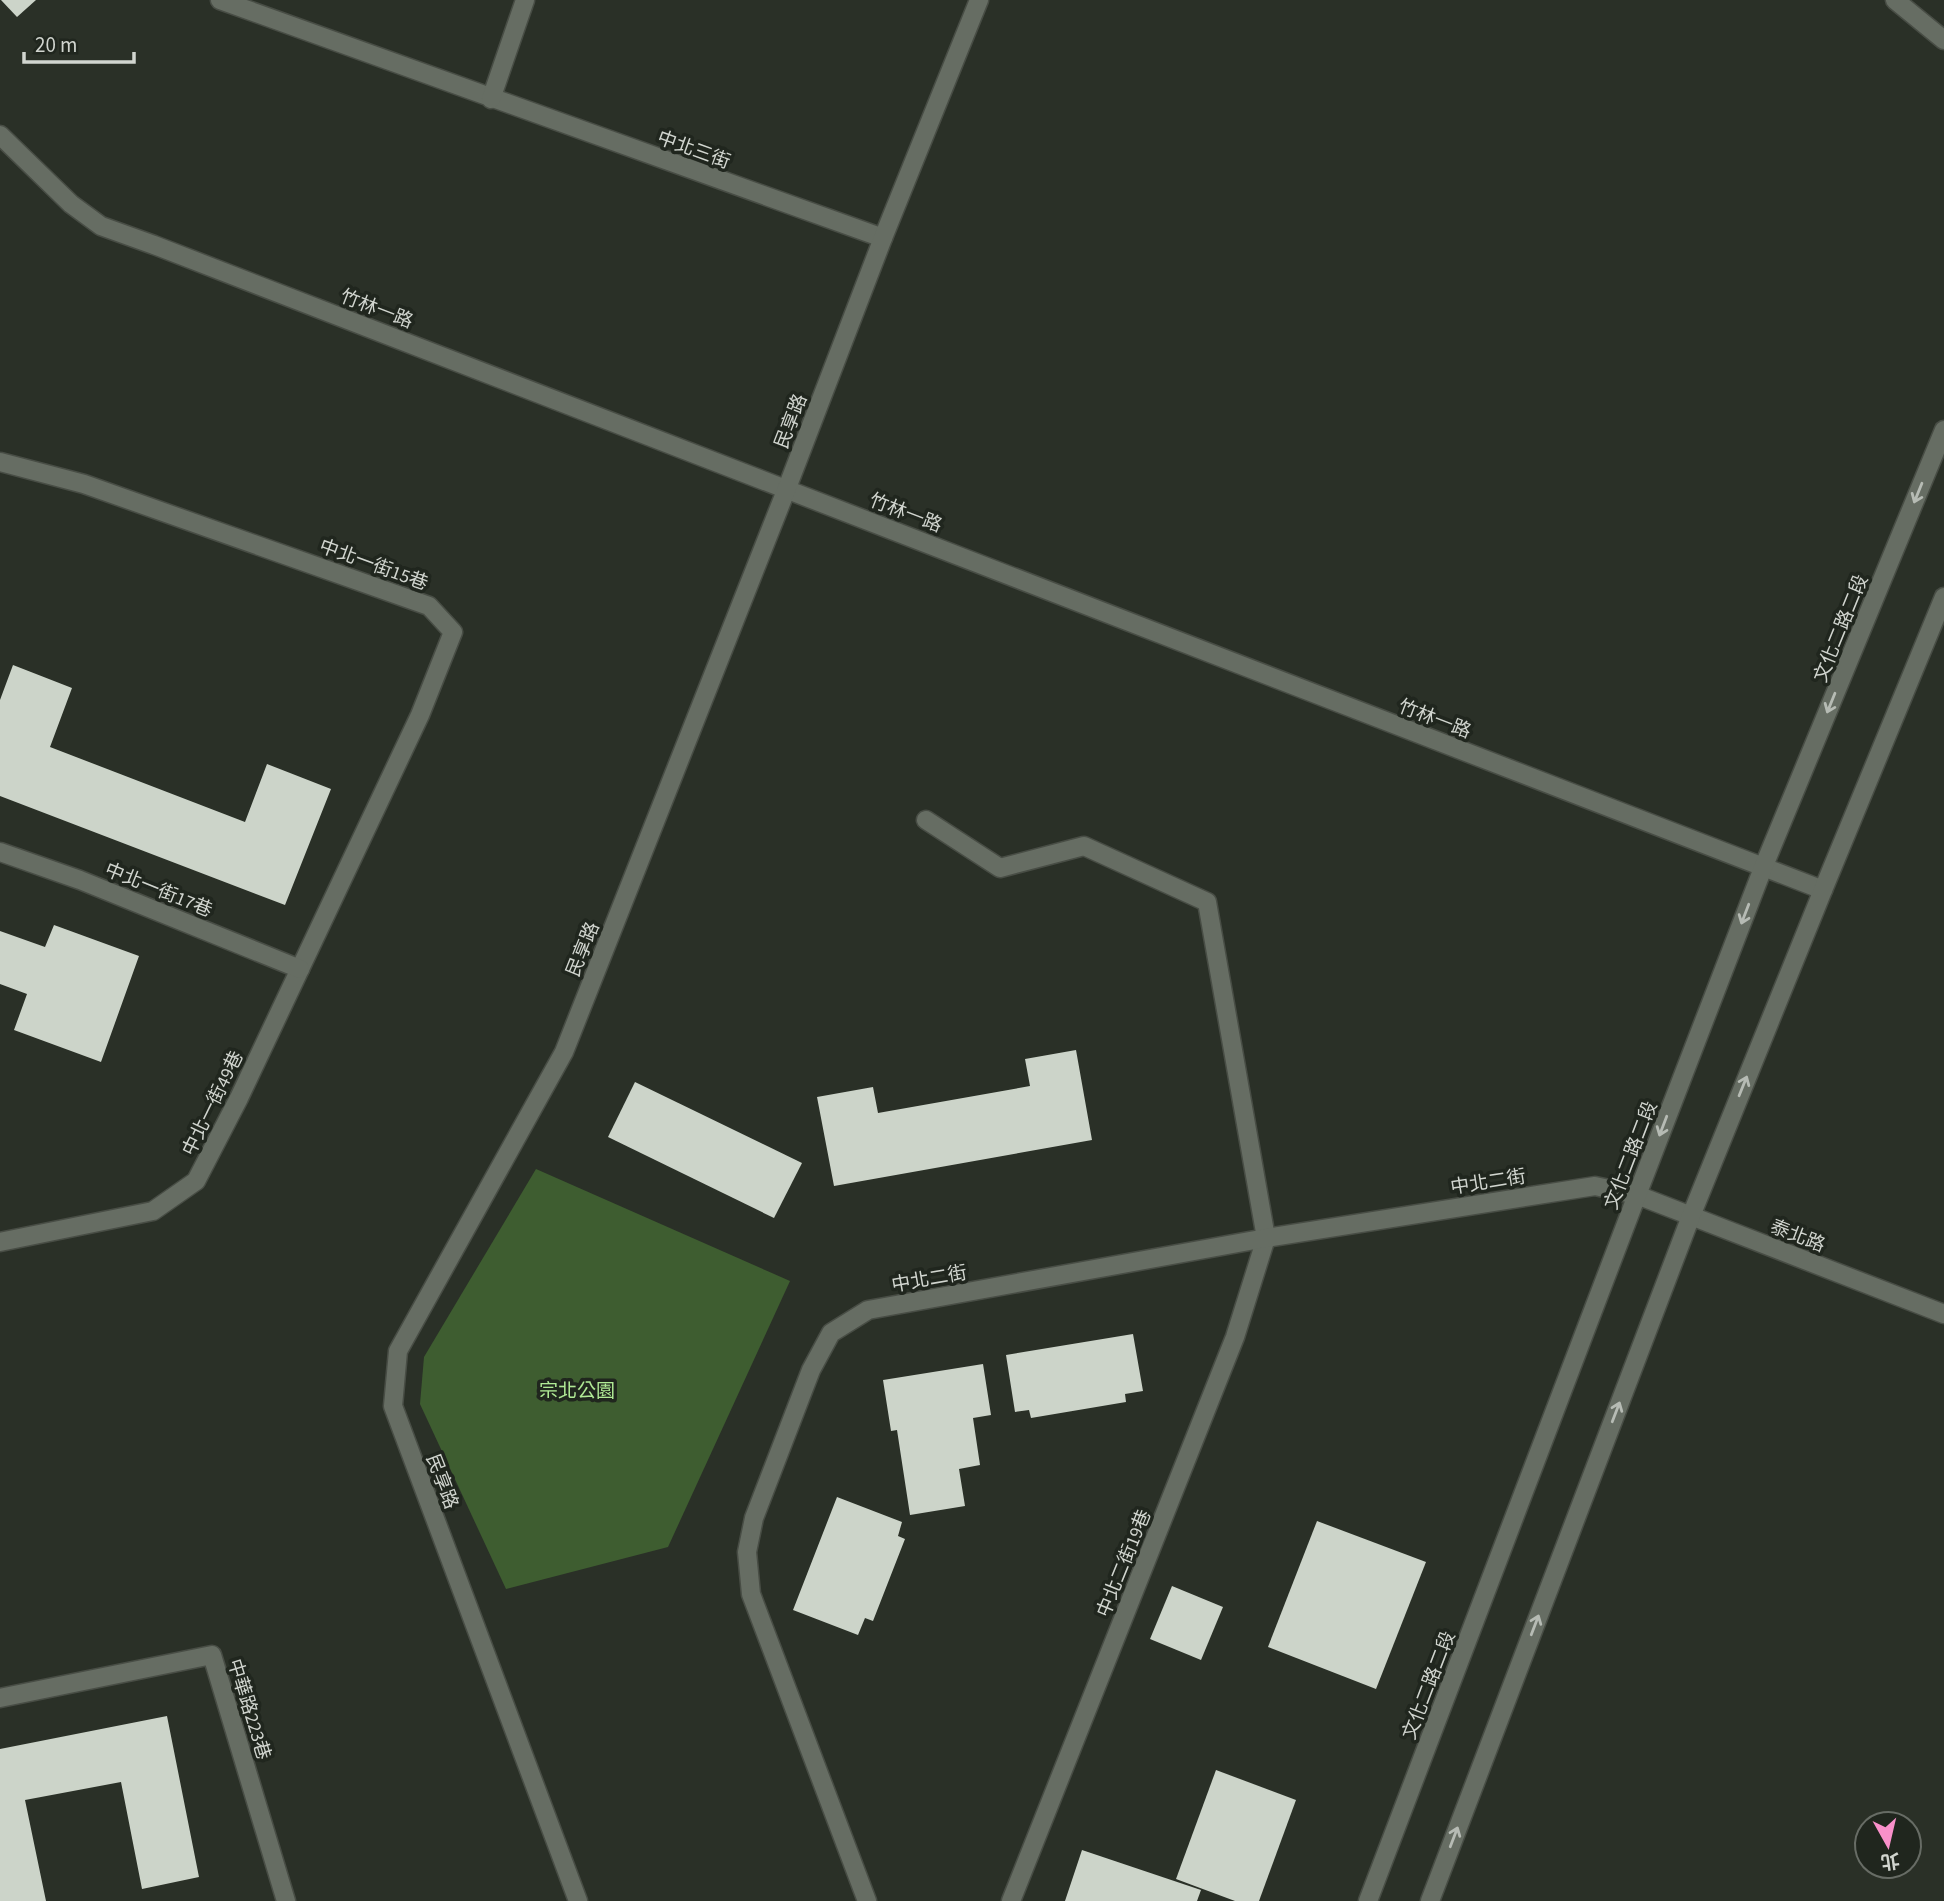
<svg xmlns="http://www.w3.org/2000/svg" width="1944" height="1901" font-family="'Source Sans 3','Noto Sans TC',sans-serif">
  <rect width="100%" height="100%" fill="#2a3027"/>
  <!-- green -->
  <path fill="#3e5d30" d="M536 1169 790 1281 668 1547 506 1589 420 1404 424 1357Z"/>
  <!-- building -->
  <g fill="#ccd4c9">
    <path d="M1 0H36L17 17Z"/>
    <path d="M13 665 72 688 50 747 245 822 267 764 331 789 285 905 0 796V700Z"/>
    <path d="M54 925 139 956 101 1062 14 1030 27 994 0 984V931L45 947Z"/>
    <path d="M1076 1050 1092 1140 834 1186 817 1097 873 1087 878 1113 1030 1086 1025 1059Z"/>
    <path d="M635 1082 802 1163 774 1218 608 1137Z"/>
    <path d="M1133 1334 1143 1391 1125 1394 1126 1402 1031 1418 1029 1410 1015 1412 1006 1355Z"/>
    <path d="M983 1364 991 1415 973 1418 980 1465 959 1469 965 1506 910 1515 897 1430 891 1431 883 1380Z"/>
    <path d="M837 1497 902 1522 898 1536 905 1539 873 1621 865 1618 858 1635 793 1610Z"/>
    <path d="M1317 1521 1426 1562 1376 1689 1268 1647Z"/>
    <path d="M1172 1586 1223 1607 1201 1660 1150 1639Z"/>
    <path d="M167 1716 199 1877 142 1889 121 1782 25 1800 46 1901H0V1749Z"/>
    <path d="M1216 1770 1296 1800 1259 1901H1235L1176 1879Z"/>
    <path d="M1082 1850 1201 1890 1197 1901H1065Z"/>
  </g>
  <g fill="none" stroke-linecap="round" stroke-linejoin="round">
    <defs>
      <g id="minor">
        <path d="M220 0 883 238"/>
        <path d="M1895 0 1944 40"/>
        <path d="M491 99 525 0"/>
        <path d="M0 135 71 204 101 226 154 245 1823 890"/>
        <path d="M0 462 84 484 429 606 453 632 420 715 239 1098 196 1181 153 1211 0 1242"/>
        <path d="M926 820 1000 868 1084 846 1207 902 1266 1238 1235 1337 1011 1901"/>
        <path d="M0 852 80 880 300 969"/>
        <path d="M0 1698 212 1655 286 1901"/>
        <path d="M578 1901 393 1406 398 1351 564 1052 787 488 883 238 979 0"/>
        <path d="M867 1901 751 1594 747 1552 754 1518 811 1370 831 1333 868 1310 1266 1238 1595 1186 1637 1195 1944 1314"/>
        <path d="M1368 1901 1637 1195 1763 868 1944 430"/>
        <path d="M1430 1901 1691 1216 1823 890 1944 597"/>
      </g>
    </defs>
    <!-- minor casing -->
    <use href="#minor" stroke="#484d45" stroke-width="21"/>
    <!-- minor -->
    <use href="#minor" stroke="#666d63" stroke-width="18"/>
  </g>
  <!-- one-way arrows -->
  <defs><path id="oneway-shaft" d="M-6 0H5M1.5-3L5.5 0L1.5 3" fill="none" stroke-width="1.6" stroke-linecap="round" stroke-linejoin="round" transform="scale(1.75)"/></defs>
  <g stroke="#b6bbb4">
    <use href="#oneway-shaft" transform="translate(1918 493) rotate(112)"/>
    <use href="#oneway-shaft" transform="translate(1831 703) rotate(112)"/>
    <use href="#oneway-shaft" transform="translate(1745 914) rotate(111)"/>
    <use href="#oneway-shaft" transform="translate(1743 1086) rotate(-68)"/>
    <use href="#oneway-shaft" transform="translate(1663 1126) rotate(111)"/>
    <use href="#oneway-shaft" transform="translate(1616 1412) rotate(-69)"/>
    <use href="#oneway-shaft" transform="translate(1535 1625) rotate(-69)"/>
    <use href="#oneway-shaft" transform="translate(1454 1837) rotate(-69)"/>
  </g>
  <g text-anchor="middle" stroke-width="7" stroke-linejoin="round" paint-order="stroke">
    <!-- street labels -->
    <g font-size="19" fill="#d1d5cf" stroke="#20261e">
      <text transform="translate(694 149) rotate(20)" y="7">中北三街</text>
      <text transform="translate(377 308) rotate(21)" y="7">竹林一路</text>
      <text transform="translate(790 421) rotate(-69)" y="7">民享路</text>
      <text transform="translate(906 512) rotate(21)" y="7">竹林一路</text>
      <text transform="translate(374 564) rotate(20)" y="7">中北一街15巷</text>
      <text transform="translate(1840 628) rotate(-68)" y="7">文化二路二段</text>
      <text transform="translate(1435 718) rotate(21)" y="7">竹林一路</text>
      <text transform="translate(159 889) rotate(22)" y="7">中北一街17巷</text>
      <text transform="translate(582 949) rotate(-68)" y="7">民享路</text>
      <text transform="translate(212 1103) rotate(-64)" y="7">中北一街49巷</text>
      <text transform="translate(1630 1155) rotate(-69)" y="7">文化二路二段</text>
      <text transform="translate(1488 1181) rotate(-9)" y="7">中北二街</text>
      <text transform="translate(1798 1235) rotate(21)" y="7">泰北路</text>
      <text transform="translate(929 1278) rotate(-10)" y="7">中北二街</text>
      <text transform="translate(443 1481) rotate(69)" y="7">民享路</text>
      <text transform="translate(1123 1563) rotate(-68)" y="7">中北二街19巷</text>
      <text transform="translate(1428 1685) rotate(-69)" y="7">文化二路二段</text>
      <text transform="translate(250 1709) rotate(73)" y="7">中華路223巷</text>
    </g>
    <!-- park labels -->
    <g font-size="19" fill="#b0ea95" stroke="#20261e">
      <text x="577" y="1397">宗北公園</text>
    </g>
  </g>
  <!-- north arrow -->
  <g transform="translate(1888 1845) rotate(172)"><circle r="33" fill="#20261e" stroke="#676c65" stroke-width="2"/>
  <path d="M0-5L12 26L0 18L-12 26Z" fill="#f990ca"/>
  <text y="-10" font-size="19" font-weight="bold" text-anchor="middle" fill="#d1d5cf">北</text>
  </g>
  <!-- scale -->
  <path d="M24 52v10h110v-10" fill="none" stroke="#d1d5cf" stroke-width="3.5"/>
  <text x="35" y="52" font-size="21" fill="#d1d5cf" stroke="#20261e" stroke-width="5" paint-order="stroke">20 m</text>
</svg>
